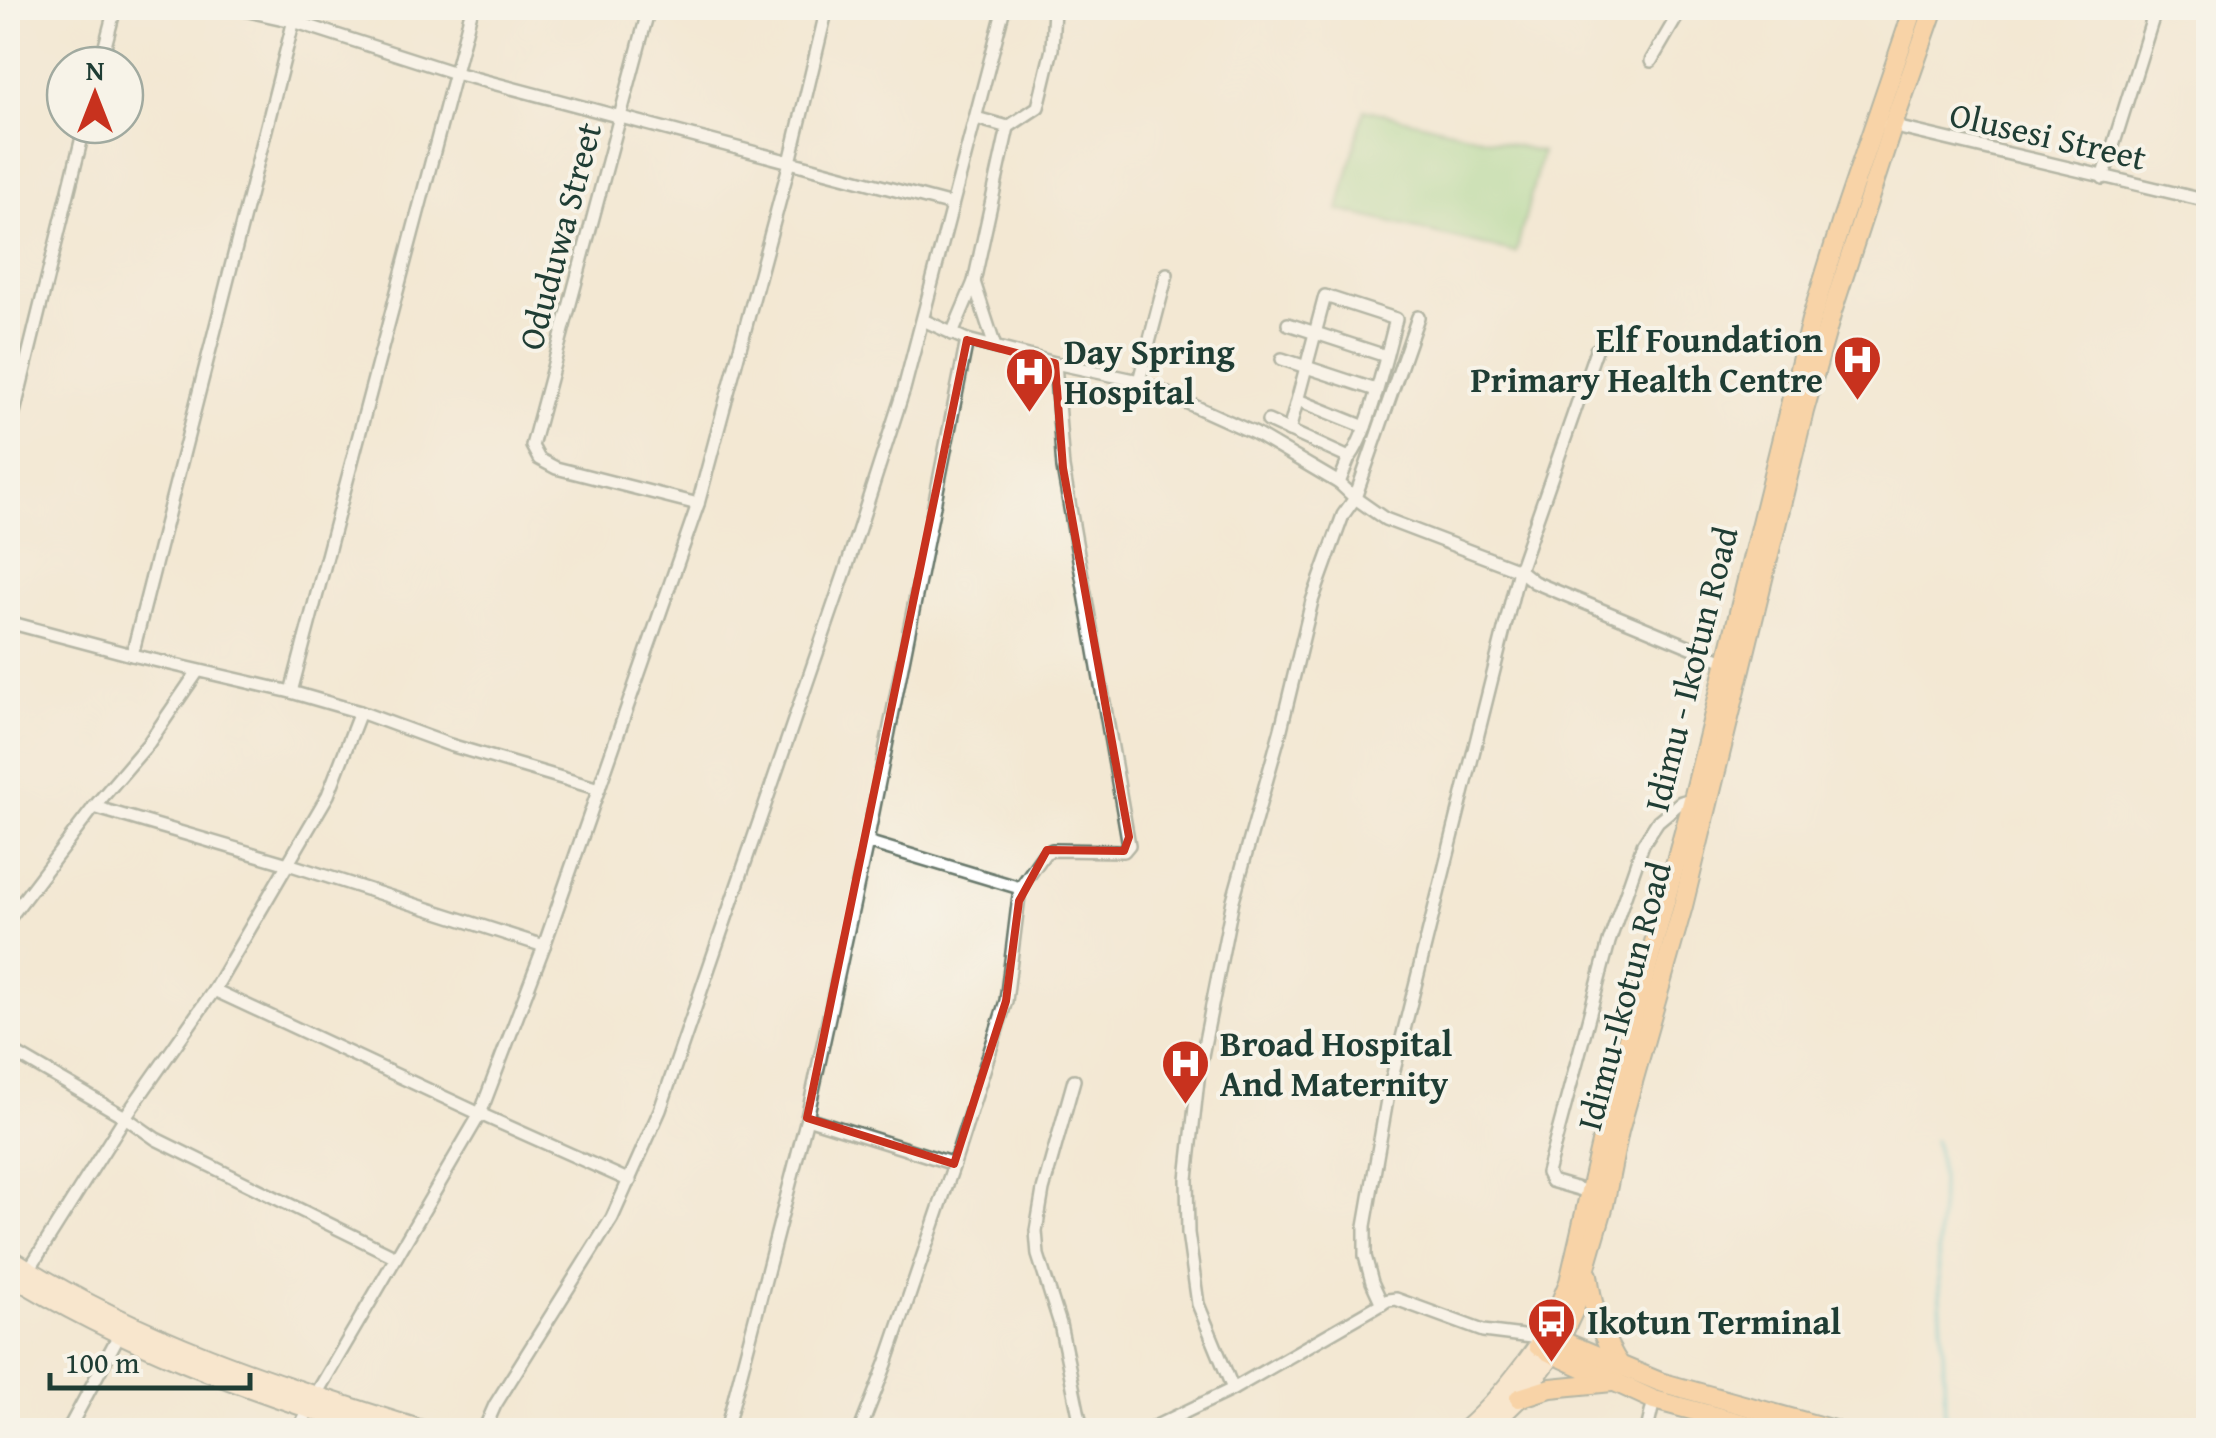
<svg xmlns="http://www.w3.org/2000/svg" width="2216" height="1438" font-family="'Gentium Book Plus',serif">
  <rect width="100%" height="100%" fill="#f7f3e8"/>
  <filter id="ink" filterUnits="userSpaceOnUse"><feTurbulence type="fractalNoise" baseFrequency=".01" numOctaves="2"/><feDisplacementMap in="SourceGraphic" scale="20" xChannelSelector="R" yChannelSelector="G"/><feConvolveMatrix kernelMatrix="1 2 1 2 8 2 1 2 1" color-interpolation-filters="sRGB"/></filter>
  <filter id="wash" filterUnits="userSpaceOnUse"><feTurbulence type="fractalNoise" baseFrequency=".0048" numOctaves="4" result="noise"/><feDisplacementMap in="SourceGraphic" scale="40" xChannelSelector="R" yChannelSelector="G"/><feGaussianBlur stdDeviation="2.25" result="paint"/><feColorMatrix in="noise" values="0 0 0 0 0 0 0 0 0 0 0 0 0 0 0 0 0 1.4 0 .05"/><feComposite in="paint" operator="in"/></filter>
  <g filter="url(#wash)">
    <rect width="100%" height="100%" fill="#f3e8d3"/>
    <!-- green -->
    <path fill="#9ad78c" stroke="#5c8a60" stroke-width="2.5" d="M1364 109 1542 152 1516 253 1339 210Z"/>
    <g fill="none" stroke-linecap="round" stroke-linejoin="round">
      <!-- stream -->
      <path stroke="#49b9bf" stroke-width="4" d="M1934 1140C1947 1173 1938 1214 1938 1249 1939 1310 1947 1370 1944 1430"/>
    </g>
  </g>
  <g filter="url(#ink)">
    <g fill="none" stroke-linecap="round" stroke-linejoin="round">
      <defs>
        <g id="minor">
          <path d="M235 8 293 21 455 73 952 205"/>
          <path d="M649 8 532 446 539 459 556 468 698 504"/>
          <path d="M1651 61 1682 8"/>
          <path d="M100 65 115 8"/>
          <path d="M1887 125 2208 201"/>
          <path d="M1008 127 1038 107 1052 49 1054 8"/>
          <path d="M2103 178 2156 8"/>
          <path d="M974 282 995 347"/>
          <path d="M923 320 967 340 1055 363 1139 381 1254 433 1339 483 1355 498 1385 519 1519 570 1534 582 1727 662"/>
          <path d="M1288 324 1386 356"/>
          <path d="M952 334 974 282 1008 127 976 118"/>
          <path d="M1282 359 1376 390"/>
          <path d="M1139 381 1167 274"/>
          <path d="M1298 400 1365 427"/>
          <path d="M1268 421 1349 458 1339 483"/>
          <path d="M1289 431 1325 296 1396 319C1388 349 1367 439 1349 458"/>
          <path d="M8 437 85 125"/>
          <path d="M8 622 132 655 291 692 360 712 450 745 599 789"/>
          <path d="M132 655 297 8"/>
          <path d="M291 692 472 8"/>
          <path d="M94 807 288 864 544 946"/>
          <path d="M867 842 1020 888"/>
          <path d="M8 920 94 807 148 744 198 671"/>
          <path d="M214 990 480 1114 630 1181"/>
          <path d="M8 1049 125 1117 156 1139 396 1257"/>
          <path d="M1074 1080 1043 1190 1036 1231 1038 1255 1060 1324 1082 1430"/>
          <path d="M807 1118 954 1164"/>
          <path d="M1589 1192 1551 1181 1547 1173 1609 942 1643 844 1658 821 1681 802 1693 799"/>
          <path d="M28 1271 125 1117 214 990 328 795 360 712"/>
          <path d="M1382 1304 1372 1282 1365 1256V1226L1388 1094 1519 570 1596 350"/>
          <path d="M1233 1389 1198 1304 1188 1233 1187 1179 1199 1071 1233 900 1281 729 1312 601 1343 515 1355 498 1418 317"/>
          <path d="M315 1396 480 1114 544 946 698 504 790 162 827 8"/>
          <path d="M68 1430 120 1333"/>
          <path d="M298 1430 309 1409"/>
          <path d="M484 1430 495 1405 612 1218 660 1110 845 572 904 389 1004 8"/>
          <path d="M726 1430 807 1118 867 842 967 340"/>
          <path d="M860 1430 886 1364 954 1164 1006 1001 1020 888 1045 853 1052 850 1124 851 1129 845 1063 468 1055 363"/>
          <path d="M1148 1430 1233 1389 1388 1300 1396 1299 1483 1331 1531 1337"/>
          <path d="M1647 1430 1654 1400"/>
        </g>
        <g id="secondary">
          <path d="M8 1257C134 1339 279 1385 422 1430"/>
          <path d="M8 1273C121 1344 250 1391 376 1430"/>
          <path d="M1465 1430C1493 1406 1516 1377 1538 1346"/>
          <path d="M1486 1430 1519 1398 1553 1354"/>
        </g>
        <g id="primary">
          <path d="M1588 1275C1593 1310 1601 1337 1621 1367"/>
          <path d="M1550 1336 1660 1382 1834 1430"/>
          <path d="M1538 1346 1550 1328 1569 1282 1610 1104 1693 799 1811 320 1842 220 1914 8"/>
          <path d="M1547 1351 1654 1400 1767 1430"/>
          <path d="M1553 1354 1574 1310 1586 1267 1604 1205 1619 1131 1683 906 1804 411 1832 312 1892 128 1934 8"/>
          <path d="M1519 1398 1551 1388 1612 1382"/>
        </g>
      </defs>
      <!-- minor casing -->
      <use href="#minor" stroke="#69796c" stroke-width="16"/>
      <!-- secondary casing -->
      <use href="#secondary" stroke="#69796c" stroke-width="22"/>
      <!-- primary casing -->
      <use href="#primary" stroke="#69796c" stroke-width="22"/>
      <!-- minor -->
      <use href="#minor" stroke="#fff" stroke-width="11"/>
      <!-- secondary -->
      <use href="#secondary" stroke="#ffe4c6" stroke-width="18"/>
      <!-- primary -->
      <use href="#primary" stroke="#ffbb71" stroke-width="18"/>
    </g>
  </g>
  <!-- marked area -->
  <path d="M0 0H2216V1438H0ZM967 340 1055 363 1063 468 1129 837 1124 851 1047 850 1019 901 1006 1001 954 1164 807 1118Z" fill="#f3e8d3" fill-opacity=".55" fill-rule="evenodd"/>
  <path fill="none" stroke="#c8321e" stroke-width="8" stroke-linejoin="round" d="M967 340 1055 363 1063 468 1129 837 1124 851 1047 850 1019 901 1006 1001 954 1164 807 1118Z"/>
  <!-- icons -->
  <defs>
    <symbol id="hospital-pin" viewBox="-11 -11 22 30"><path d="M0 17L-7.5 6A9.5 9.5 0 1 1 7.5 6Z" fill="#c8321e" stroke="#f7f3e8"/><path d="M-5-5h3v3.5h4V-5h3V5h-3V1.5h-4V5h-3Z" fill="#fff"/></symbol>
    <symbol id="bus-pin" viewBox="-11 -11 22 30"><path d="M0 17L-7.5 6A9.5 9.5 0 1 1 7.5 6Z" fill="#c8321e" stroke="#f7f3e8"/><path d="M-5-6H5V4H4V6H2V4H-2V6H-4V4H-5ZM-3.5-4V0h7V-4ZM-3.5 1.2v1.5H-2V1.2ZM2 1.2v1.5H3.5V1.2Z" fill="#fff"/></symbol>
  </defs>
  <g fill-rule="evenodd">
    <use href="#hospital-pin" x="1830" y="332" width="55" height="75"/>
    <use href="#hospital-pin" x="1002" y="344" width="55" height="75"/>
    <use href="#hospital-pin" x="1158" y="1036" width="55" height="75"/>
    <use href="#bus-pin" x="1524" y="1294" width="55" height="75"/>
  </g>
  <g text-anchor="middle" stroke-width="8" stroke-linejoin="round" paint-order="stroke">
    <!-- street labels -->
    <g font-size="35" fill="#1f3d34" stroke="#f7f3e8">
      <text transform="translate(2048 136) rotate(13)" y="12">Olusesi Street</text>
      <text transform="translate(560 236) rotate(-75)" y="12">Oduduwa Street</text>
      <text transform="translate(1691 669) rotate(-76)" y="12">Idimu - Ikotun Road</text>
      <text transform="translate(1624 996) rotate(-75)" y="12">Idimu-Ikotun Road</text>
    </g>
    <!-- poi labels -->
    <g font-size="35" font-weight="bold" fill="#1f3d34" stroke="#f7f3e8" text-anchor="start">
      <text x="1823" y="352" text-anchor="end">Elf Foundation<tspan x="1823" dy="40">Primary Health Centre</tspan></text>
      <text x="1064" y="364">Day Spring<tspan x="1064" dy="40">Hospital</tspan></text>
      <text x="1220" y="1056">Broad Hospital<tspan x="1220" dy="40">And Maternity</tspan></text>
      <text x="1587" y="1334">Ikotun Terminal</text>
    </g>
  </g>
  <!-- margin -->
  <rect width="2216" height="1438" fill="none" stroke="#f7f3e8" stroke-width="40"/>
  <!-- north arrow -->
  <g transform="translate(95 95)"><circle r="48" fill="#f7f3e8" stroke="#a1aaa0" stroke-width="2.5"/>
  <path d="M0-8L18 38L0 25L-18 38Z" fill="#c8321e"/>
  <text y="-15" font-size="28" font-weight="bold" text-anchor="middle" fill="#1f3d34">N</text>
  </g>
  <!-- scale -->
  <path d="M50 1373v15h200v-15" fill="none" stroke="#1f3d34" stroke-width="5"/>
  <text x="65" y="1373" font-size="30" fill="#1f3d34" stroke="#f7f3e8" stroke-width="8" paint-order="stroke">100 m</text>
</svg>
